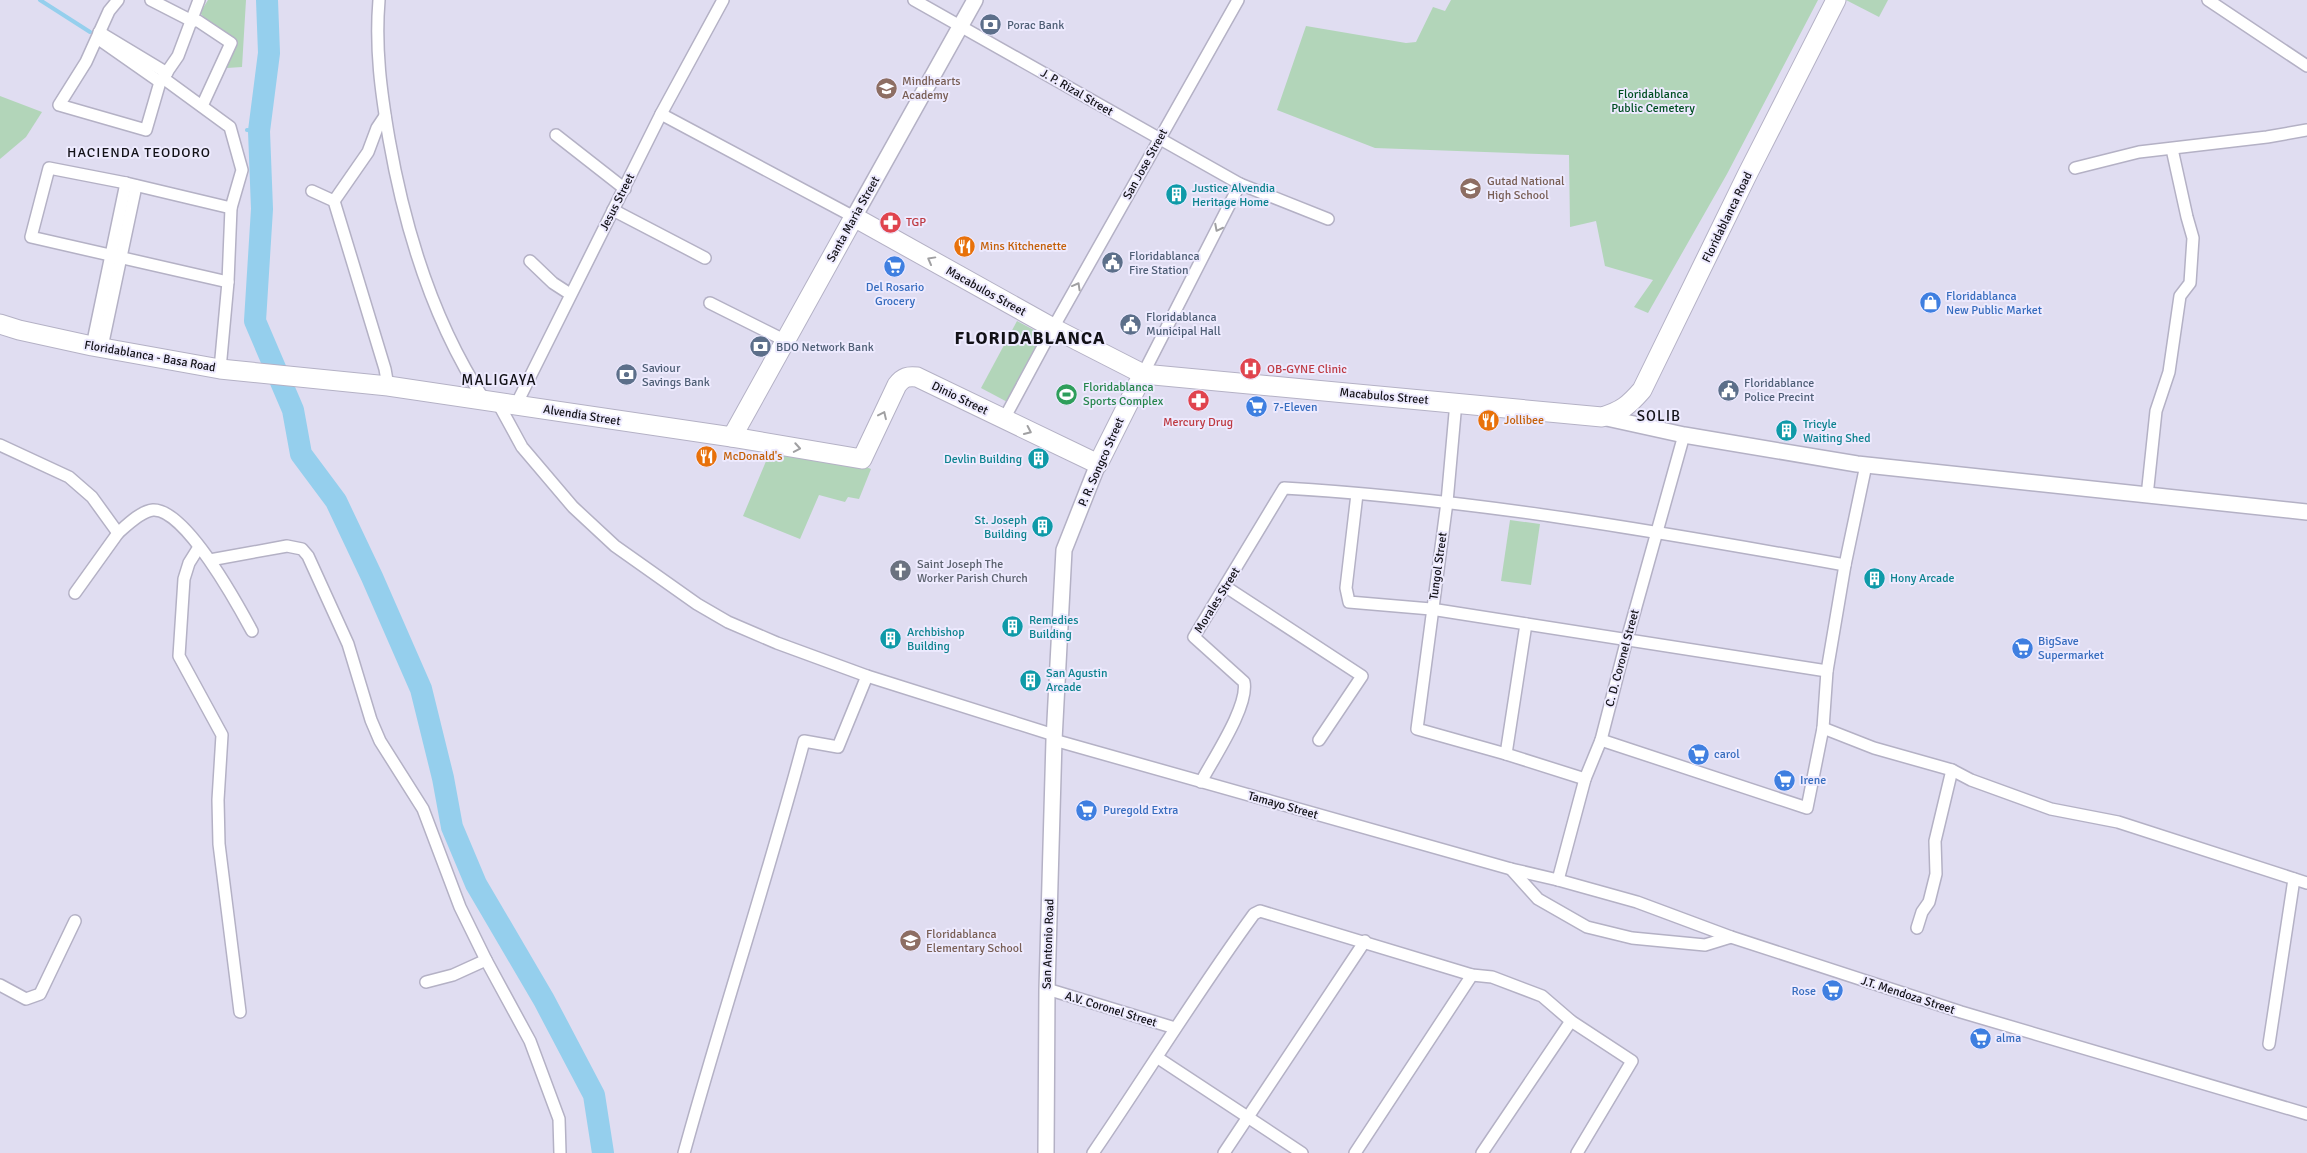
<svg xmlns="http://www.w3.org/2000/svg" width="2307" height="1153" font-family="Signika,sans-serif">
  <rect width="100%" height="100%" fill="#e0ddf1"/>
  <!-- green -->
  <g fill="#b2d5b9">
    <path d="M208 0H246L242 67 227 68 226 35 214 28 200 13Z"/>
    <path d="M1451 0H1818L1727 174 1648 313 1634 307 1653 280 1605 266 1596 221 1570 227 1569 155 1375 148 1277 110 1306 26 1406 43 1416 42 1433 7 1445 11Z"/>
    <path d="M1846 0H1888L1879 17Z"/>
    <path d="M0 96 42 112 26 137 0 159Z"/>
    <path d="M1017 321 1049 338 1013 405 981 388Z"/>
    <path d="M772 447 859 464 871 469 859 499 848 497 845 502 819 495 800 539 743 516Z"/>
    <path d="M1510 520 1540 524 1531 585 1501 581Z"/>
  </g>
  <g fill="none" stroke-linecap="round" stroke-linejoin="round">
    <!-- stream -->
    <g stroke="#95cfed" stroke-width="4">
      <path d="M40 0 90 32"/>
      <path d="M247 130 259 131"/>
    </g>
    <!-- river -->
    <path stroke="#95cfed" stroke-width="22" d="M267 0 269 53 259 131 262 209 255 321 293 410 301 454 336 501 372 577 421 689 443 778 452 827 476 884 544 1000 594 1095 603 1153"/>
    <defs>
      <g id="minor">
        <path d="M118 0 109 11 86 62 59 105 146 130 160 82 178 56 199 0"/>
        <path d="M151 0 192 21H198L231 43 202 106"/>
        <path d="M379 0C375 49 381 92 389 139 405 230 434 324 485 401"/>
        <path d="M914 0 1240 184 1328 219"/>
        <path d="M2208 0 2307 66"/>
        <path d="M99 32 167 73"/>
        <path d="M100 40 160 82"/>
        <path d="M163 78 230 127 242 170 231 208 228 282 220 369"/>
        <path d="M661 114 854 217"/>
        <path d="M556 135 625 189"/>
        <path d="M2075 168 2139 152 2267 137 2307 130"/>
        <path d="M312 191 334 201 385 369 388 386"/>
        <path d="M334 201 368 152 377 128 385 116"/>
        <path d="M613 210 705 258"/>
        <path d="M530 261 553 283 570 294"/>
        <path d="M228 282 31 237 49 168 126 183 231 208"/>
        <path d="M710 303 786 341"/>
        <path d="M92 346 126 183"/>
        <path d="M102 347 136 186"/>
        <path d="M1143 374 1240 184"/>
        <path d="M1456 402 1447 502 1417 729 1506 754 1585 779"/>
        <path d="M498 403 522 447 573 507 615 546 697 604 728 622 777 643 867 676 1054 735"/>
        <path d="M516 405 661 114 723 0"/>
        <path d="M1004 419 1053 328 1238 0"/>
        <path d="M0 445 69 477 92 497 118 533C127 525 141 511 153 510 185 508 238 605 252 631"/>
        <path d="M1357 494 1346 588 1349 602 1431 609 1827 671"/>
        <path d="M2147 496 2156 411 2169 372 2180 296 2190 283 2193 238 2187 217 2172 149"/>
        <path d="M199 547 189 563 184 579 179 656 222 735 218 800 219 844 240 1012"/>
        <path d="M210 560 287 546 302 549 308 556 348 644 371 720 380 741 423 809 460 907 486 960"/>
        <path d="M1226 587 1362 676 1319 740"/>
        <path d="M75 593 118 533"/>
        <path d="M1823 728 1874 748 1952 770 1971 780 2051 809 2118 822 2307 883"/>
        <path d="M1054 740 1511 869 1558 880 1637 902 1731 937 1961 1012 2307 1114"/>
        <path d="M1601 740 1807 808 1823 728 1827 671 1845 565 1866 465"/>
        <path d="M1506 754 1526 624"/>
        <path d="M1201 782C1213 759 1249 706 1244 682L1194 637 1284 488C1473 499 1660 532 1845 565"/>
        <path d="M1511 869 1538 899 1587 927 1632 938 1705 945 1731 937"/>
        <path d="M1558 880 1585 779 1601 740 1627 639 1684 435"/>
        <path d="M1917 928 1922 912 1929 902 1936 874 1935 841 1952 770"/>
        <path d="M426 982 453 975 486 960 530 1041 559 1119 560 1153"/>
        <path d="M0 985 26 999 40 994 75 921"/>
        <path d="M1047 989 1175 1028"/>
        <path d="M2269 1044 2294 879"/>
        <path d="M1158 1058 1302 1153"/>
        <path d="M684 1153C722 1015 767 880 804 741L838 747 867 676"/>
        <path d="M1093 1153C1147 1074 1197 992 1254 914L1260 911 1472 975 1492 977 1542 996 1571 1021 1632 1061 1577 1153"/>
        <path d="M1224 1153 1365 941"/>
        <path d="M1355 1153 1472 975"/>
        <path d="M1482 1153 1571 1021"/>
      </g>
      <g id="tertiary">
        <path d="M854 217 975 0"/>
        <path d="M1602 417 1684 435 1857 464 2307 512"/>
        <path d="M1046 1153 1047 989 1054 740 1064 550 1098 464"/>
      </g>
      <g id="primary">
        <path d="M0 324 19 330 92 346 220 369 388 386 732 437 862 459 897 385C903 377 908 376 917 377L1098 464 1143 374"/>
        <path d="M732 437 854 217 1053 328 1143 374 1602 417C1622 411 1629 405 1642 390L1747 175 1836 0"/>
      </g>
    </defs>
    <!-- minor casing -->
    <use href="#minor" stroke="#b4b1c5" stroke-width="14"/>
    <!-- tertiary casing -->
    <use href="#tertiary" stroke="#b4b1c5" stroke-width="18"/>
    <!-- primary casing -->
    <use href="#primary" stroke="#b4b1c5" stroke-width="21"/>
    <!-- minor -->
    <use href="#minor" stroke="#fff" stroke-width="11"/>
    <!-- tertiary -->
    <use href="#tertiary" stroke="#fff" stroke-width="15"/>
    <!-- primary -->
    <use href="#primary" stroke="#fff" stroke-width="19"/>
  </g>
  <!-- one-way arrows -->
  <defs><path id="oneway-chevron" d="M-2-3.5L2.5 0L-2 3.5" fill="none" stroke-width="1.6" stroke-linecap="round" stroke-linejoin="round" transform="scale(1.25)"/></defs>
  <g stroke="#a0a0a2">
    <use href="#oneway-chevron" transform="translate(1218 228) rotate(117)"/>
    <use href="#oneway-chevron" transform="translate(931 260) rotate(-151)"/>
    <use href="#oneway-chevron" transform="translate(1077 286) rotate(-61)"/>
    <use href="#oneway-chevron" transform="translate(883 415) rotate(-65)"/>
    <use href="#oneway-chevron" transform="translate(1028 431) rotate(25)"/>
    <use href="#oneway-chevron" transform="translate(797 448) rotate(10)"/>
  </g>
  <!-- icons -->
  <defs>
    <symbol id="bank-disc" viewBox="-11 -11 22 22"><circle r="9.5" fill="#5c6f8a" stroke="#edeafe"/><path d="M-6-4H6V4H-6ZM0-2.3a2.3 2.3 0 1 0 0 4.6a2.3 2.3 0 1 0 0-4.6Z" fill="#fff"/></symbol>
    <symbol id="school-disc" viewBox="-11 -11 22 22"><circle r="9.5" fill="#8d6e63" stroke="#edeafe"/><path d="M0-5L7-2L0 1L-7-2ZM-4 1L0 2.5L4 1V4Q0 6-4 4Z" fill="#fff"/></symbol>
    <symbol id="building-disc" viewBox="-11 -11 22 22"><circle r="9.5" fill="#0f9aa8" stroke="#edeafe"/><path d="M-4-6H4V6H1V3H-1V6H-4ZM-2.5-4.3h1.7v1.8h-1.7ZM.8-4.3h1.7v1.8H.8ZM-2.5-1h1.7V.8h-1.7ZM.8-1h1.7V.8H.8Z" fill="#fff"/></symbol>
    <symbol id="pharmacy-disc" viewBox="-11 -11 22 22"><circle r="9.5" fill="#e0444e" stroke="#edeafe"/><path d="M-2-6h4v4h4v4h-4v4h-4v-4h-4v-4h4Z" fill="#fff"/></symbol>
    <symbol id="restaurant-disc" viewBox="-11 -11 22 22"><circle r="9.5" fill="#e8710a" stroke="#edeafe"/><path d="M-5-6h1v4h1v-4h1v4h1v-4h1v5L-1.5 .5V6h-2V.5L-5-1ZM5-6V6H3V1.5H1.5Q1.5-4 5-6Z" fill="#fff"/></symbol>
    <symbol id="civic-disc" viewBox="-11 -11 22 22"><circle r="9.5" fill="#5c6f8a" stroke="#edeafe"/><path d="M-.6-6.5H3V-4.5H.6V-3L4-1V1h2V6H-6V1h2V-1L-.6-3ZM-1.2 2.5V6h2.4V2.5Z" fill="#fff"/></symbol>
    <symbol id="supermarket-disc" viewBox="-11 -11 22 22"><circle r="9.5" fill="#3f7fe0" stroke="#edeafe"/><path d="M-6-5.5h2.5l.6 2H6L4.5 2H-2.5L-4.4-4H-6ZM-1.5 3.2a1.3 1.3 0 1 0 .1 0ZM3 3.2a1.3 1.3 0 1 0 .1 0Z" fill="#fff"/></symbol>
    <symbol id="shop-disc" viewBox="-11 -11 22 22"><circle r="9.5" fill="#3f7fe0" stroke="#edeafe"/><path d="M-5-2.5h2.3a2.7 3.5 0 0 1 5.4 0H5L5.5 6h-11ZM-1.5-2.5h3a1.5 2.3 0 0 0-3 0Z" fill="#fff"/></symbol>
    <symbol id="hospital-disc" viewBox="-11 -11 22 22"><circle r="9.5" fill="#e0444e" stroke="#edeafe"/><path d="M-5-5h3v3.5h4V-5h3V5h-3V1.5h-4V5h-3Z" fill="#fff"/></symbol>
    <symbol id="stadium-disc" viewBox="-11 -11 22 22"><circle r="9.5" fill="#2e9e5b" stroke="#edeafe"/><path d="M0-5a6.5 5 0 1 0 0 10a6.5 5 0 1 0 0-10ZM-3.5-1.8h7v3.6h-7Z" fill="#fff"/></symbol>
    <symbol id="church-disc" viewBox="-11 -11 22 22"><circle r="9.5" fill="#6b7280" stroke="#edeafe"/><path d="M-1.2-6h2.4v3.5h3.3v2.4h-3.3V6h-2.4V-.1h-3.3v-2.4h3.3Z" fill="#fff"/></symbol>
  </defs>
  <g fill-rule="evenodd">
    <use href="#bank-disc" x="978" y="12" width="25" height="25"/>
    <use href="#school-disc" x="874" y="76" width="25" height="25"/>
    <use href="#school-disc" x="1458" y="176" width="25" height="25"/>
    <use href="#building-disc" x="1164" y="182" width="25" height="25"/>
    <use href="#pharmacy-disc" x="878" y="210" width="25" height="25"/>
    <use href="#restaurant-disc" x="952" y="234" width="25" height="25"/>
    <use href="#civic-disc" x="1100" y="250" width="25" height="25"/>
    <use href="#supermarket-disc" x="882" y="254" width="25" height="25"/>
    <use href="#shop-disc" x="1918" y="290" width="25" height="25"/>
    <use href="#civic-disc" x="1118" y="312" width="25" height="25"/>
    <use href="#bank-disc" x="748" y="334" width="25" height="25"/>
    <use href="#hospital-disc" x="1238" y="356" width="25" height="25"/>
    <use href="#bank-disc" x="614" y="362" width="25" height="25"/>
    <use href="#civic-disc" x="1716" y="378" width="25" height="25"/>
    <use href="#stadium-disc" x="1054" y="382" width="25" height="25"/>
    <use href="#pharmacy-disc" x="1186" y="388" width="25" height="25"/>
    <use href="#supermarket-disc" x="1244" y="394" width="25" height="25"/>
    <use href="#restaurant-disc" x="1476" y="408" width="25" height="25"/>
    <use href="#building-disc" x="1774" y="418" width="25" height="25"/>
    <use href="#restaurant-disc" x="694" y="444" width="25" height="25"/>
    <use href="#building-disc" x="1026" y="446" width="25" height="25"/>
    <use href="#building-disc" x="1030" y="514" width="25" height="25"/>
    <use href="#church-disc" x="888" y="558" width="25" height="25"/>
    <use href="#building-disc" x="1862" y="566" width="25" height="25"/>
    <use href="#building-disc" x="1000" y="614" width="25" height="25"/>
    <use href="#building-disc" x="878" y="626" width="25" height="25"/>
    <use href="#supermarket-disc" x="2010" y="636" width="25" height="25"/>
    <use href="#building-disc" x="1018" y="668" width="25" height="25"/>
    <use href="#supermarket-disc" x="1686" y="742" width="25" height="25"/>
    <use href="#supermarket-disc" x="1772" y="768" width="25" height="25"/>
    <use href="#supermarket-disc" x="1074" y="798" width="25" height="25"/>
    <use href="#school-disc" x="898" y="928" width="25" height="25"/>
    <use href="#supermarket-disc" x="1820" y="978" width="25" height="25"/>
    <use href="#supermarket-disc" x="1968" y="1026" width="25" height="25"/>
  </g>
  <g text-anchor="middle" stroke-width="4" stroke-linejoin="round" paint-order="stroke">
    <!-- service labels -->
    <g font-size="12" fill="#4e5e75" stroke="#edeafe" text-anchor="start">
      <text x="1007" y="29">Porac Bank</text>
      <text x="1129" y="260">Floridablanca<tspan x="1129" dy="14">Fire Station</tspan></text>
      <text x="1146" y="321">Floridablanca<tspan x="1146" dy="14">Municipal Hall</tspan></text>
      <text x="776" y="351">BDO Network Bank</text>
      <text x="642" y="372">Saviour<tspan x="642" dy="14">Savings Bank</tspan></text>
      <text x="1744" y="387">Floridablance<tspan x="1744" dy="14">Police Precint</tspan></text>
    </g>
    <!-- education labels -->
    <g font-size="12" fill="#785e54" stroke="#edeafe" text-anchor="start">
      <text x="902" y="85">Mindhearts<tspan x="902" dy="14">Academy</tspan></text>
      <text x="1487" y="185">Gutad National<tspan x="1487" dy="14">High School</tspan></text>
      <text x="926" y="938">Floridablanca<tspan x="926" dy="14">Elementary School</tspan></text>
    </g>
    <!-- street labels -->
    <g font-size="12" fill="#121117" stroke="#edeafe">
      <text transform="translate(1077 92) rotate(30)" y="4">J. P. Rizal Street</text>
      <text transform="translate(1145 164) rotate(-61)" y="4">San Jose Street</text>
      <text transform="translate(617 202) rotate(-63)" y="4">Jesus Street</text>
      <text transform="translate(1727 217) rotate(-64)" y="4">Floridablanca Road</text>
      <text transform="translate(853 219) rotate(-61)" y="4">Santa Maria Street</text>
      <text transform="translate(986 291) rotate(29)" y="4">Macabulos Street</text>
      <text transform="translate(150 356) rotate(10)" y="4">Floridablanca - Basa Road</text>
      <text transform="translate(1384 396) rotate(5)" y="4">Macabulos Street</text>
      <text transform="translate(960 398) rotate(26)" y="4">Dinio Street</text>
      <text transform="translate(582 415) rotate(9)" y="4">Alvendia Street</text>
      <text transform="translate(1101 462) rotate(-66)" y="4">P. R. Songco Street</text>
      <text transform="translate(1438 566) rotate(-82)" y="4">Tungol Street</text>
      <text transform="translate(1217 600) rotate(-58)" y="4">Morales Street</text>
      <text transform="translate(1622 658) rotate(-75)" y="4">C. D. Coronel Street</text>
      <text transform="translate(1283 805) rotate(16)" y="4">Tamayo Street</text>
      <text transform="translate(1048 944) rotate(-88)" y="4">San Antonio Road</text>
      <text transform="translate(1908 995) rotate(18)" y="4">J.T. Mendoza Street</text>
      <text transform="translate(1111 1009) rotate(17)" y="4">A.V. Coronel Street</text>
    </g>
    <!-- park labels -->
    <g font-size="12" fill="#004f22" stroke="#edeafe">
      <text x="1653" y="98">Floridablanca<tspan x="1653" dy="14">Public Cemetery</tspan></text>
    </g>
    <!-- culture labels -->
    <g font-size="12" fill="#0d838f" stroke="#edeafe" text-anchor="start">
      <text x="1192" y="192">Justice Alvendia<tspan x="1192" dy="14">Heritage Home</tspan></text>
      <text x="1803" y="428">Tricyle<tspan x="1803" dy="14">Waiting Shed</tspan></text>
      <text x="1022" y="463" text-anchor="end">Devlin Building</text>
      <text x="1027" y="524" text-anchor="end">St. Joseph<tspan x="1027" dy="14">Building</tspan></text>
      <text x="1890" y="582">Hony Arcade</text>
      <text x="1029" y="624">Remedies<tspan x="1029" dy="14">Building</tspan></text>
      <text x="907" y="636">Archbishop<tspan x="907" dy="14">Building</tspan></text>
      <text x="1046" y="677">San Agustin<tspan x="1046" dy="14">Arcade</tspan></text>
    </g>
    <!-- health labels -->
    <g font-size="12" fill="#be3a42" stroke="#edeafe" text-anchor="start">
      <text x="906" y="226">TGP</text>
      <text x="1267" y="373">OB-GYNE Clinic</text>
      <text x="1198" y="426" text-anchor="middle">Mercury Drug</text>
    </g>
    <!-- food labels -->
    <g font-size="12" fill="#c56008" stroke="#edeafe" text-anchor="start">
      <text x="980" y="250">Mins Kitchenette</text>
      <text x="1504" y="424">Jollibee</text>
      <text x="723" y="460">McDonald's</text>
    </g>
    <!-- shop labels -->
    <g font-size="12" fill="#366cbe" stroke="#edeafe" text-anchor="start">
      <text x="895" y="291" text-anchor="middle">Del Rosario<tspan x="895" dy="14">Grocery</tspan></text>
      <text x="1946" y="300">Floridablanca<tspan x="1946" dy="14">New Public Market</tspan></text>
      <text x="1273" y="411">7-Eleven</text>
      <text x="2038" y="645">BigSave<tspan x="2038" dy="14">Supermarket</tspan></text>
      <text x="1714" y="758">carol</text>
      <text x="1800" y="784">Irene</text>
      <text x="1103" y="814">Puregold Extra</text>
      <text x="1816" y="995" text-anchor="end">Rose</text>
      <text x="1996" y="1042">alma</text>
    </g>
    <!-- leisure labels -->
    <g font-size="12" fill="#27864d" stroke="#edeafe" text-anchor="start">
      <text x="1083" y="391">Floridablanca<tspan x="1083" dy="14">Sports Complex</tspan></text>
    </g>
    <!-- worship labels -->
    <g font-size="12" fill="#5b616d" stroke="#edeafe" text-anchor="start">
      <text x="917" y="568">Saint Joseph The<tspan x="917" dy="14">Worker Parish Church</tspan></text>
    </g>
    <!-- neighbourhood labels -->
    <g font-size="14" letter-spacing="1" fill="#121117" stroke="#edeafe">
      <text x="139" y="157">HACIENDA TEODORO</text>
    </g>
    <!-- quarter labels -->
    <g font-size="15" letter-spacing="1" fill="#121117" stroke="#edeafe">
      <text x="499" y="385">MALIGAYA</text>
      <text x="1659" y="421">SOLIB</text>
    </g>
    <!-- district labels -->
    <g font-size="18" font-weight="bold" letter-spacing="1" fill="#121117" stroke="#edeafe">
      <text x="1030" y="344">FLORIDABLANCA</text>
    </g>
  </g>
</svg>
